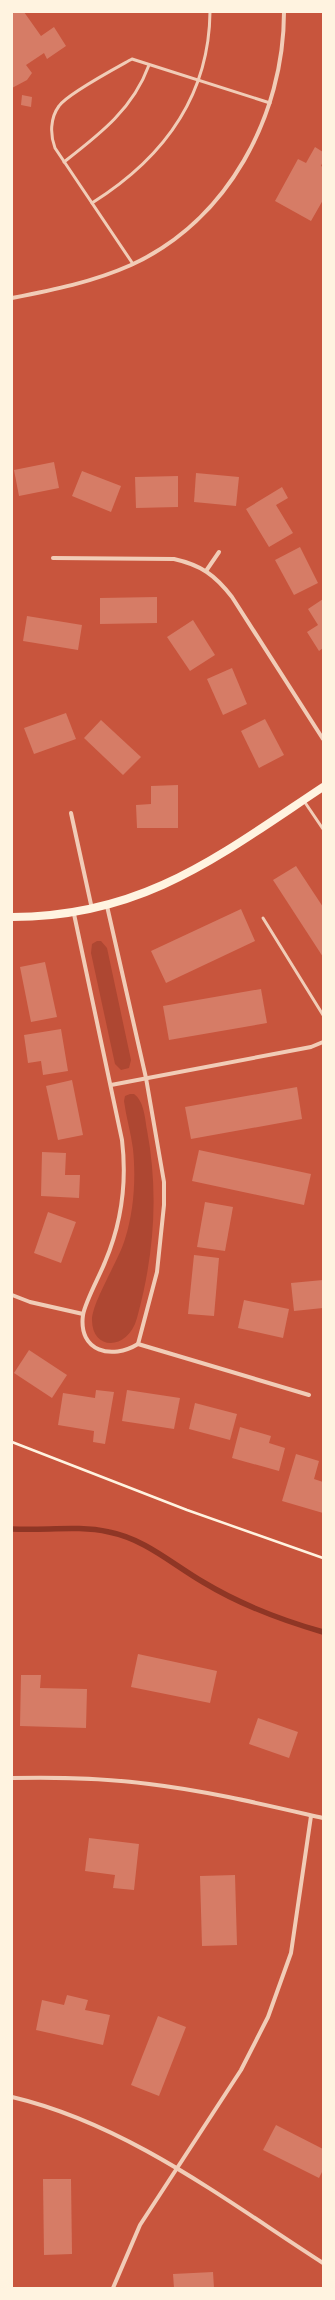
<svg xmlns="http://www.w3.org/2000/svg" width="335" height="2300" font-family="'Exo 2',sans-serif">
  <rect width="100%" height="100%" fill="#c8553d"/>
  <!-- green -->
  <g fill="#ae4732">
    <path d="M97 941H101L107 948 131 1060 129 1068 121 1070 115 1064 91 953 92 944Z"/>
    <path d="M130 1094H134C144 1101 145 1118 147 1130 159 1194 154 1256 137 1318 128 1351 92 1351 92 1320 92 1302 119 1260 125 1239 134 1211 136 1178 133 1149 131 1133 126 1117 124 1101L125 1096Z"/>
  </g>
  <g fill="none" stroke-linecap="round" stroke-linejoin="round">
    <!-- stream -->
    <path stroke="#8f3625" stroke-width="5.5" d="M12 1529C45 1531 77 1525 109 1532 145 1539 172 1564 203 1582 241 1605 281 1620 323 1632"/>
  </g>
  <!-- building -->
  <g fill="#d67c66">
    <path d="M12 12H24L41 36 54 27 66 46 47 59 44 53 26 65 32 73 27 80 12 88Z"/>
    <path d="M22 95 32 97 31 107 21 105Z"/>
    <path d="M315 147 323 152V161L321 166 323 167V200L311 221 275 201 298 159 306 163Z"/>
    <path d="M54 462 59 488 19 496 14 470Z"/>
    <path d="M82 471 121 486 111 512 72 496Z"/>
    <path d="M196 473 239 477 236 506 194 502Z"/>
    <path d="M178 476V507L136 508 135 477Z"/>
    <path d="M282 487 288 498 276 505 293 533 269 547 246 509Z"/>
    <path d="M300 547 318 583 294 595 275 560Z"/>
    <path d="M157 597V623L100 624V598Z"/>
    <path d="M323 599V648L319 651 307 632 318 625 308 609Z"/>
    <path d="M27 616 82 625 78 650 23 641Z"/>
    <path d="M193 620 215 655 190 671 167 637Z"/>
    <path d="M232 668 247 704 223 715 207 679Z"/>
    <path d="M66 713 76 739 34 754 24 728Z"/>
    <path d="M265 719 284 755 259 768 241 731Z"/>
    <path d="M101 720 141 757 123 775 84 738Z"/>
    <path d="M178 785V828H137L136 805 151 804V786Z"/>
    <path d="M296 866 323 907V957L273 880Z"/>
    <path d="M241 909 255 941 166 983 151 951Z"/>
    <path d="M45 962 57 1017 31 1022 20 967Z"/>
    <path d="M261 989 267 1023 169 1040 163 1006Z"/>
    <path d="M61 1029 68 1071 43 1075 41 1061 28 1063 24 1035Z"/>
    <path d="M72 1080 83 1135 58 1140 46 1086Z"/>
    <path d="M297 1087 302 1119 191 1139 185 1107Z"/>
    <path d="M199 1150 311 1174 304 1205 192 1181Z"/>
    <path d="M42 1152 66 1153 65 1175H80L79 1198 41 1196Z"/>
    <path d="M205 1202 233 1207 225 1251 197 1247Z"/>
    <path d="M48 1212 76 1222 61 1263 34 1253Z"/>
    <path d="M194 1255 219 1258 214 1316 188 1314Z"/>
    <path d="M323 1280V1308L294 1311 291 1283Z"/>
    <path d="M244 1300 289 1309 283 1338 238 1328Z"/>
    <path d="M29 1350 67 1375 52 1398 14 1373Z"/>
    <path d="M96 1390 114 1392 105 1444 93 1442 94 1431 58 1425 63 1393 95 1398Z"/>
    <path d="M127 1390 180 1398 174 1429 122 1421Z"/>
    <path d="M195 1403 237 1414 230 1440 189 1429Z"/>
    <path d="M240 1427 271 1436 269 1443 285 1448 279 1471 232 1458Z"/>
    <path d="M296 1454 319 1461 314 1479 323 1482V1513L282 1501Z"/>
    <path d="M138 1654 217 1671 210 1703 131 1687Z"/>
    <path d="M21 1675H41L40 1688 87 1689 86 1728 20 1726Z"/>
    <path d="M258 1718 298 1732 289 1758 249 1744Z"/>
    <path d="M89 1838 139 1844 134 1890 113 1888 115 1875 85 1871Z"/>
    <path d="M235 1875 237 1945 202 1946 200 1876Z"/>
    <path d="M67 1995 88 2000 85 2010 110 2015 103 2045 36 2030 42 2000 64 2005Z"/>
    <path d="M158 2016 186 2027 159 2096 131 2085Z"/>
    <path d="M276 2125 323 2149V2170L319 2178 263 2150Z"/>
    <path d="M43 2179H71L72 2254 44 2255Z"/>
    <path d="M213 2272 214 2288H174L173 2274Z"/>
  </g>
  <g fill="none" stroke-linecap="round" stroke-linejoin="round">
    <!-- path -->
    <path stroke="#fff3e0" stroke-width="2.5" d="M12 1442 187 1510 323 1558"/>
    <!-- service -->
    <g stroke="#f1ccb7" stroke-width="3">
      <path d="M64 162C100 134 133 109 149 65"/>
      <path d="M92 203C162 159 209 98 210 12"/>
      <path d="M133 264 55 148C50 135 50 118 59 106 67 94 116 68 132 59L270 103"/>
      <path d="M304 801 323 829"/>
      <path d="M263 918 323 1015"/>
    </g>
    <!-- minor -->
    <g stroke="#f1ccb7" stroke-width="4">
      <path d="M12 298C53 290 93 282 131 265 228 221 284 115 284 12"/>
      <path d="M53 558 174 559C201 565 215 575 232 597L323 739"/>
      <path d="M206 571 219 552"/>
      <path d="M71 813 92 909"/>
      <path d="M107 906 146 1078 164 1182V1205L157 1272 138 1344"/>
      <path d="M74 914 122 1140C127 1182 122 1222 105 1262 100 1275 85 1302 83 1315 78 1352 112 1360 138 1344L309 1395"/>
      <path d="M111 1085 311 1047 323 1042"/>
      <path d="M12 1295 30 1302 83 1314"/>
      <path d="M12 1778C57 1777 104 1778 149 1784 208 1791 266 1805 323 1818"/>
      <path d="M12 2097C127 2124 225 2200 323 2263"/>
      <path d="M113 2288 140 2225 241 2070 268 2017 291 1953 311 1816"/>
    </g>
    <!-- secondary -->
    <path stroke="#fff3e0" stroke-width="8" d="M12 917C143 917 219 856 323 787"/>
  </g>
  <!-- border -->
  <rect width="335" height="2300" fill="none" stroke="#fff3e0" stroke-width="26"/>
</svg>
